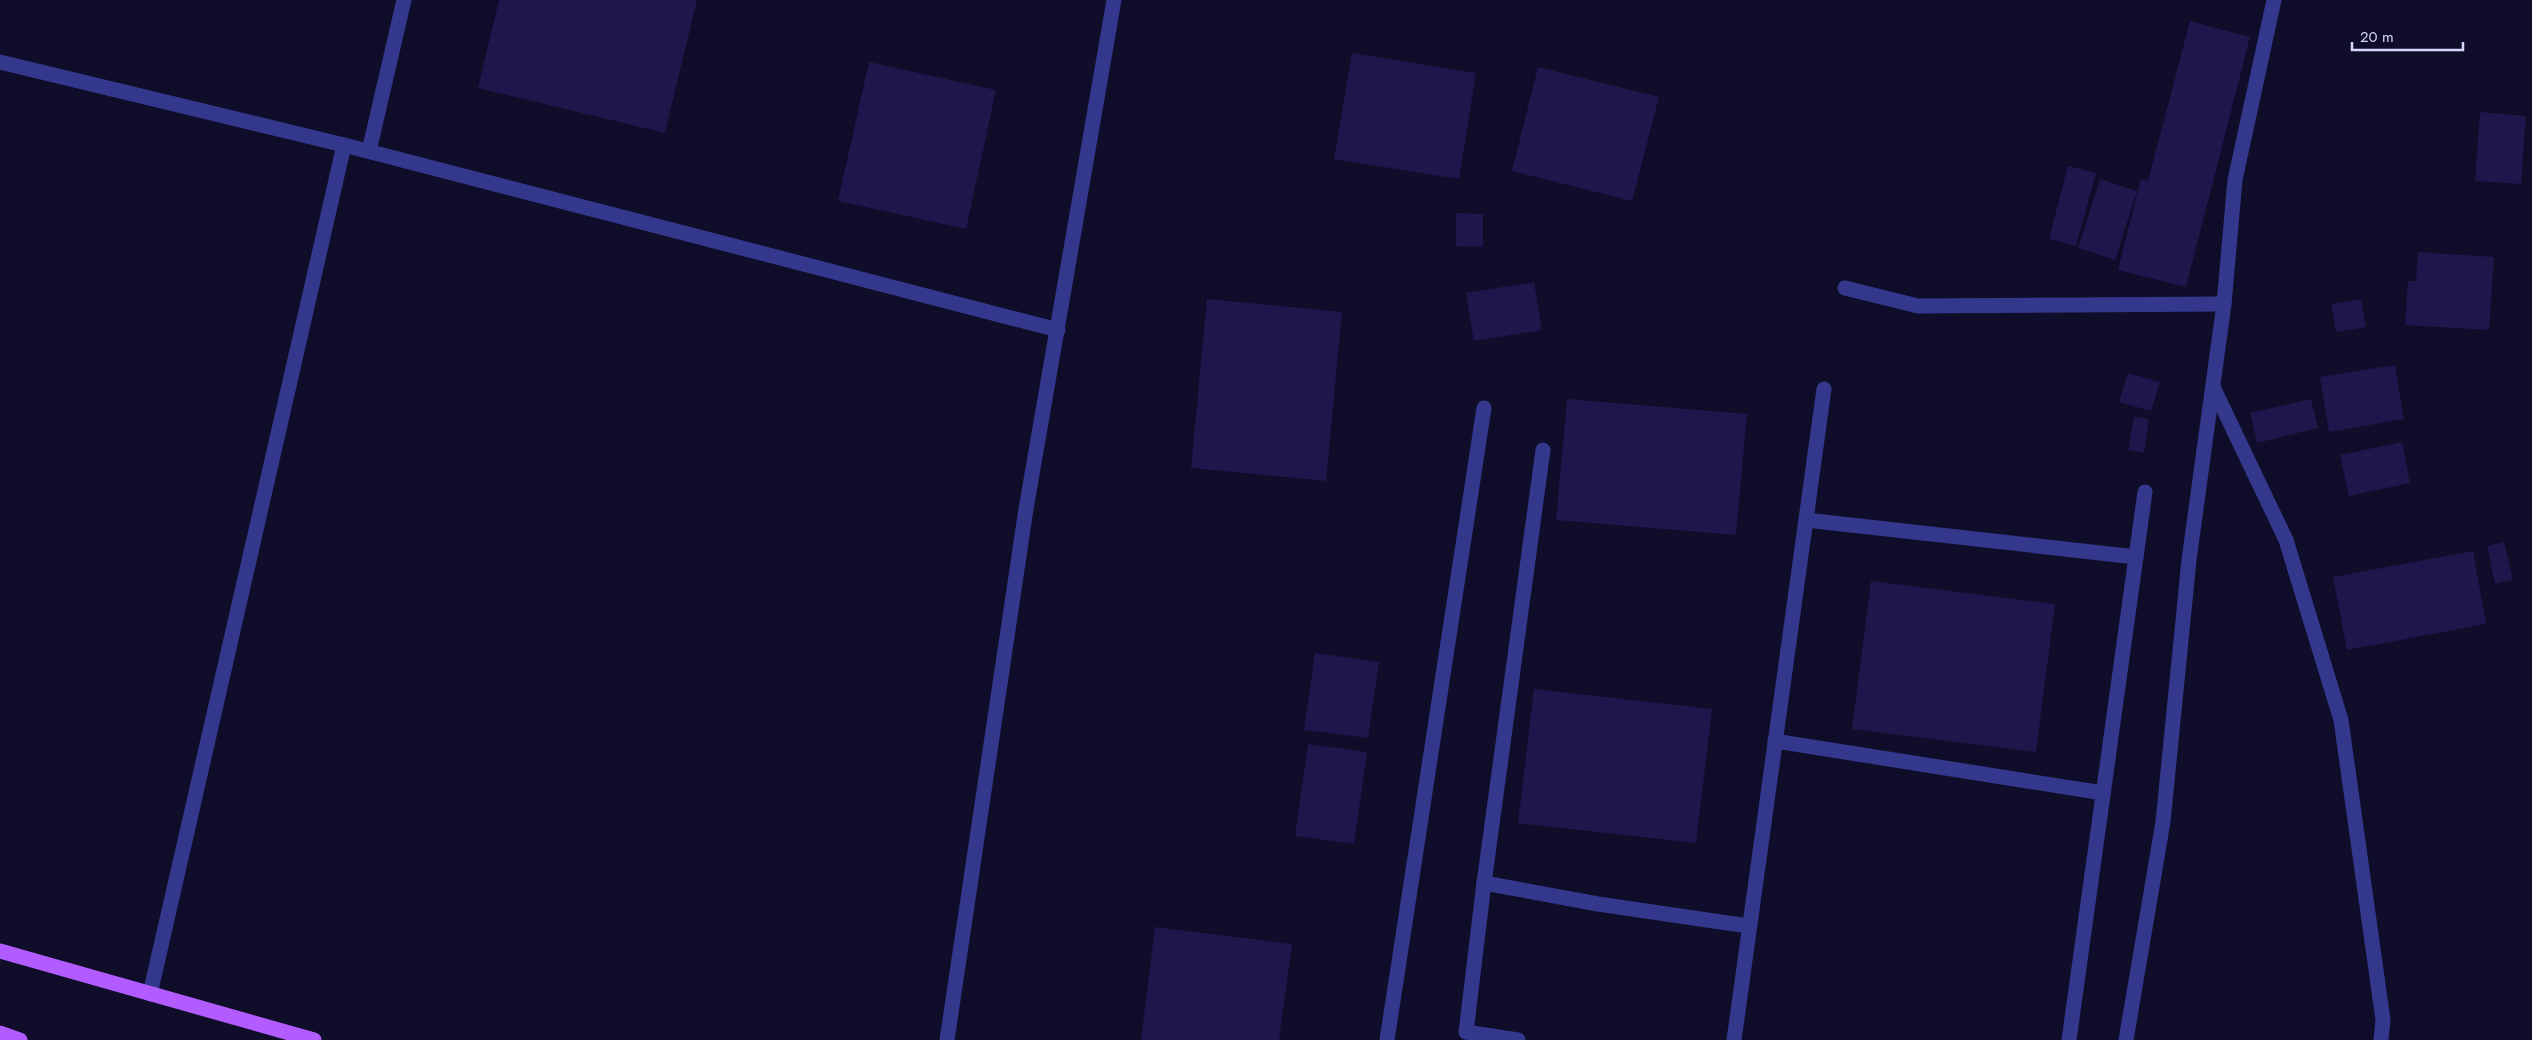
<svg xmlns="http://www.w3.org/2000/svg" width="2532" height="1040" font-family="Jost,sans-serif">
  <rect width="100%" height="100%" fill="#0f0d29"/>
  <!-- building -->
  <g fill="#1d174c">
    <path d="M499 0H697L665 133 478 88Z"/>
    <path d="M2190 21 2250 37 2186 287 2118 270 2141 179 2148 181Z"/>
    <path d="M1352 53 1476 73 1459 179 1334 159Z"/>
    <path d="M869 62 996 90 966 229 838 201Z"/>
    <path d="M1538 67 1659 97 1632 201 1512 171Z"/>
    <path d="M2480 112 2526 116 2521 184 2475 181Z"/>
    <path d="M2068 166 2096 173 2076 246 2049 239Z"/>
    <path d="M2100 179 2137 191 2115 260 2078 248Z"/>
    <path d="M1456 213 1483 214V247L1456 246Z"/>
    <path d="M2418 252 2494 257 2489 330 2405 325 2408 281H2416Z"/>
    <path d="M1534 282 1542 330 1474 341 1466 293Z"/>
    <path d="M1207 299 1342 312 1326 481 1191 468Z"/>
    <path d="M2361 299 2366 327 2336 332 2331 304Z"/>
    <path d="M2395 365 2404 419 2329 432 2320 377Z"/>
    <path d="M2128 373 2160 382 2151 411 2119 402Z"/>
    <path d="M1567 399 1747 414 1736 535 1556 520Z"/>
    <path d="M2311 399 2318 428 2257 443 2250 413Z"/>
    <path d="M2134 417 2149 419 2144 453 2128 450Z"/>
    <path d="M2402 442 2410 483 2349 496 2340 455Z"/>
    <path d="M2504 542 2513 580 2495 584 2487 546Z"/>
    <path d="M2473 551 2486 624 2347 650 2333 577Z"/>
    <path d="M1871 581 2055 604 2036 752 1852 729Z"/>
    <path d="M1315 653 1379 662 1368 738 1304 730Z"/>
    <path d="M1534 689 1712 709 1696 843 1518 823Z"/>
    <path d="M1308 744 1367 752 1354 844 1295 836Z"/>
    <path d="M1155 927 1292 944 1279 1040H1141Z"/>
  </g>
  <g fill="none" stroke-linecap="round" stroke-linejoin="round">
    <!-- minor -->
    <g stroke="#33388d" stroke-width="15">
      <path d="M0 62 344 145 150 994"/>
      <path d="M344 145 1058 330"/>
      <path d="M369 151 404 0"/>
      <path d="M1845 288 1918 306 2224 304"/>
      <path d="M2213 387 2286 540 2341 720 2383 1020 2381 1040"/>
      <path d="M1806 520 2136 557"/>
      <path d="M1775 741 2103 793"/>
      <path d="M1484 883 1598 904 1748 926"/>
      <path d="M947 1040 1026 509 1114 0"/>
      <path d="M1387 1040 1484 408"/>
      <path d="M1518 1040 1466 1032 1484 883 1543 450"/>
      <path d="M1734 1040 1824 389"/>
      <path d="M2069 1040 2145 492"/>
      <path d="M2126 1040 2163 822 2189 560 2224 304 2235 180 2274 0"/>
    </g>
    <!-- major -->
    <g stroke="#b25cff" stroke-width="15">
      <path d="M0 951 314 1040"/>
      <path d="M0 1033 20 1040"/>
    </g>
  </g>
  <!-- scale -->
  <path d="M2352 42v8h111v-8" fill="none" stroke="#d6d5ff" stroke-width="2.5"/>
  <text x="2360" y="42" font-size="15" fill="#d6d5ff" stroke="#0f0d29" stroke-width="4" paint-order="stroke">20 m</text>
</svg>
